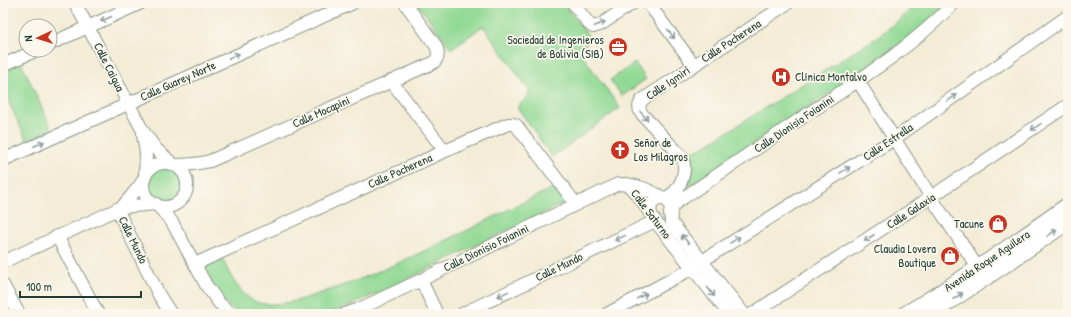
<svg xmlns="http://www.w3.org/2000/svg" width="1071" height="317" font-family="'Patrick Hand',sans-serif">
  <rect width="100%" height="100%" fill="#fbf7ec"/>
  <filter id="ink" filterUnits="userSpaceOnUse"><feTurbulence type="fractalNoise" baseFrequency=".025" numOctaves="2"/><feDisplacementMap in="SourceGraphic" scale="8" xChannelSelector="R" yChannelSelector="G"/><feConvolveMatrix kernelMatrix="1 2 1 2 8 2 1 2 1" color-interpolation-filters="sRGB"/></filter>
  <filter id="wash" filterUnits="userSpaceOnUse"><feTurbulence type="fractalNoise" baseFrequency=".012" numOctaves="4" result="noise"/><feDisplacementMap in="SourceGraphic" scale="16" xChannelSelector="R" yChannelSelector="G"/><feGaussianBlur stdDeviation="0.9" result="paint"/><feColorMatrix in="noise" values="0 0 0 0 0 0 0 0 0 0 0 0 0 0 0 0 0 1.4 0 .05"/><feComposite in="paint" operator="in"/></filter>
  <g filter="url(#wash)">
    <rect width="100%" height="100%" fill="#f3ecd6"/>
    <!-- green -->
    <g fill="#91d994" stroke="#588b64">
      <path d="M417 3H563L591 39 579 51 620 108 552 157 517 107 528 96 529 90 483 26 451 49Z"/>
      <path d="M916 3H947L924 26 860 73 724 163 695 183 683 188 679 150 682 147 689 151 700 149 868 43 896 23Z"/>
      <path d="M21 62 52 130 27 141 3 90V71Z"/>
      <path d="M635 63 646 79 622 96 610 80Z"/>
      <circle cx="164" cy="186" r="18"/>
      <path d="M559 185 565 199 564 203 395 285 354 304 326 314H239L220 298 204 271C205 262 214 261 222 257 228 273 241 298 259 303 279 307 300 300 318 294 369 278 416 255 464 232 496 216 527 200 559 185Z"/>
    </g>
  </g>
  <g filter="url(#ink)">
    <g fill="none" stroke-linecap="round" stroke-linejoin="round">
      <defs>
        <g id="minor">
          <path d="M75 3 143 131 156 149 173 164"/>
          <path d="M573 3 589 24 593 27 600 25 633 3"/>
          <path d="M648 3 694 65"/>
          <path d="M50 44 141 3"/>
          <path d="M3 65 37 50"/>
          <path d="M391 81 445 151"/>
          <path d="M858 81 931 197 978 268"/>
          <path d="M143 134 146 154 145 177"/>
          <path d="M3 160 353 3"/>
          <circle cx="165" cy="185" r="22"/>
          <path d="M175 165C187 165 198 164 210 161L433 63C439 58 439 53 436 46L405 3"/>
          <path d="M627 184 640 198 655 221 729 314"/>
          <path d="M158 206 172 222 206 285 219 303 232 314"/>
          <path d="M122 207 137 189 144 179"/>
          <path d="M117 209 159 295 171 314"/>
          <path d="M651 214C650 210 650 206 653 202 656 198 660 200 664 198 680 194 688 171 682 157L641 113C638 108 639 104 642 100L788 3"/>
          <path d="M670 214 672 208 677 202C721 173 763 144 806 115 859 80 910 49 954 3"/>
          <path d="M57 236 98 314"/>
          <path d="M702 261 894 139 1068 16"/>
          <path d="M3 262 122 207 156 204"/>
          <path d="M195 264 445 151 508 124H513L516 125 576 204"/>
          <path d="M421 280 437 314"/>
          <path d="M3 285 19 314"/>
          <path d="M345 314 357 310 421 280 618 184C634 184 645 188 658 195 662 198 666 199 669 203 672 208 670 216 671 222L744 314"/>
          <path d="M462 314 655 221"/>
          <path d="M607 314 693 268"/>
          <path d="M752 314 931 197 1068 105"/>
        </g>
        <g id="major">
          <path d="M905 314C961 281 1015 243 1068 205"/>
          <path d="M931 314 996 271 1068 222"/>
        </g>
      </defs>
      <!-- minor casing -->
      <use href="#minor" stroke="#899485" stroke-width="14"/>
      <!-- major casing -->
      <use href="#major" stroke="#899485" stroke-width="17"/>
      <!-- minor -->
      <use href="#minor" stroke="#fff" stroke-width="12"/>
      <!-- major -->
      <use href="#major" stroke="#fff" stroke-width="15"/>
    </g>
    <!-- one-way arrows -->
    <defs><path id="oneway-shaft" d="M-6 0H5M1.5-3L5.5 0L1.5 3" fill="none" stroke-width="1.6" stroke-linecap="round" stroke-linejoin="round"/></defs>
    <g stroke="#8f9e9a">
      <use href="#oneway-shaft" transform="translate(106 19) rotate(156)"/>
      <use href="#oneway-shaft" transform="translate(600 24) rotate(-23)"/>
      <use href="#oneway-shaft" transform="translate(671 34) rotate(54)"/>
      <use href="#oneway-shaft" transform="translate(234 56) rotate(-24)"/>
      <use href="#oneway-shaft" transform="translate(952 98) rotate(-35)"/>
      <use href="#oneway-shaft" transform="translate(644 116) rotate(50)"/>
      <use href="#oneway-shaft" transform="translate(1036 127) rotate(146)"/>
      <use href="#oneway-shaft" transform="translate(39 144) rotate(-24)"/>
      <use href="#oneway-shaft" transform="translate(845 170) rotate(-32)"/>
      <use href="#oneway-shaft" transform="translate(1052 233) rotate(-35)"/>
      <use href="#oneway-shaft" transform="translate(620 238) rotate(154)"/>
      <use href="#oneway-shaft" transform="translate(869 238) rotate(147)"/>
      <use href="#oneway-shaft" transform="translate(685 239) rotate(-128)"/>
      <use href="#oneway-shaft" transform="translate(735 240) rotate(-32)"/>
      <use href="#oneway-shaft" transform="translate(711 292) rotate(52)"/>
      <use href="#oneway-shaft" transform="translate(503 294) rotate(154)"/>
      <use href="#oneway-shaft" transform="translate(642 296) rotate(-28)"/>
      <use href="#oneway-shaft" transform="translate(958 296) rotate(-33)"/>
    </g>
  </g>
  <!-- icons -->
  <defs>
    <symbol id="office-disc" viewBox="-11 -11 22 22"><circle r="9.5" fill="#c8321e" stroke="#fbf7ec"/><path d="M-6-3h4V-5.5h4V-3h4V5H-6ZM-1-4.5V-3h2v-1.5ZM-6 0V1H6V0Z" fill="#fff"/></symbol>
    <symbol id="hospital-disc" viewBox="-11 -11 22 22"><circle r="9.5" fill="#c8321e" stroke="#fbf7ec"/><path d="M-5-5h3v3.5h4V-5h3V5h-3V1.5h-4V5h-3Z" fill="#fff"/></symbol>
    <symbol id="church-disc" viewBox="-11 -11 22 22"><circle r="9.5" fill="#c8321e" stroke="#fbf7ec"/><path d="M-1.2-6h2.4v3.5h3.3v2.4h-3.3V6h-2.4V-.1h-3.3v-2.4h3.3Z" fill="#fff"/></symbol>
    <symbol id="shop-disc" viewBox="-11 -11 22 22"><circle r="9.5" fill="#c8321e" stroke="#fbf7ec"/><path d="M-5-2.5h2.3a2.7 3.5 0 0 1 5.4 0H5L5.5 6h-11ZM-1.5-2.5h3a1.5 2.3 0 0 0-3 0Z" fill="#fff"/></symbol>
  </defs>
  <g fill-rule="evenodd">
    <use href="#office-disc" x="607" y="36" width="22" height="22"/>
    <use href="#hospital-disc" x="770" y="66" width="22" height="22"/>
    <use href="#church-disc" x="609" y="139" width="22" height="22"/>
    <use href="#shop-disc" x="987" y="213" width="22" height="22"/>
    <use href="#shop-disc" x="939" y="245" width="22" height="22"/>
  </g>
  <g text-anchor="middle" stroke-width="3.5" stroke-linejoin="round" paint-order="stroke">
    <!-- poi labels -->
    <g font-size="12" fill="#1f3d34" stroke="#fbf7ec" text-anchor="end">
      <text x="604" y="44">Sociedad de Ingenieros<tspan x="604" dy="14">de Bolivia (SIB)</tspan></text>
      <text x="795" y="81" text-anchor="start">Clínica Montalvo</text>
      <text x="634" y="147" text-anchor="start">Señor de<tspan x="634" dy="14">Los Milagros</tspan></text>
      <text x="984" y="228">Tacune</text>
      <text x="936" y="253">Claudia Lovera<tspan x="936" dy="14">Boutique</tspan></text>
    </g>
    <!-- street labels -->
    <g font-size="12" fill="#1f3d34" stroke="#fbf7ec">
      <text transform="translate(731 41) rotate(-33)" y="4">Calle Pocherena</text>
      <text transform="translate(109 67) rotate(63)" y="4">Calle Caigua</text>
      <text transform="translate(178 81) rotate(-24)" y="4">Calle Guarey Norte</text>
      <text transform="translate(668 83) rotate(-34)" y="4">Calle Igmirí</text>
      <text transform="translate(321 112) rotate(-24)" y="4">Calle Mocapini</text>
      <text transform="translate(794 124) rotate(-34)" y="4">Calle Dionisio Foianini</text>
      <text transform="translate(888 142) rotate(-34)" y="4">Calle Estrella</text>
      <text transform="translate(400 171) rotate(-24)" y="4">Calle Pocherena</text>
      <text transform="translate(911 211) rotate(-33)" y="4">Calle Galaxia</text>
      <text transform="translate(651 214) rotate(53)" y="4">Calle Saturno</text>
      <text transform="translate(133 240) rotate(64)" y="4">Calle Mundo</text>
      <text transform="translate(486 248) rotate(-26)" y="4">Calle Dionisio Foianini</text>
      <text transform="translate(987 261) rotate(-34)" y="4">Avenida Roque Aguilera</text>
      <text transform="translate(559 267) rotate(-26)" y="4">Calle Mundo</text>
    </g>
  </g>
  <!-- margin -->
  <rect width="1071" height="317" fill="none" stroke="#fbf7ec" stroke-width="16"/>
  <!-- north arrow -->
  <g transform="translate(38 38) rotate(266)"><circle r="19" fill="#fbf7ec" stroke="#a3ada2"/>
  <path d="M0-3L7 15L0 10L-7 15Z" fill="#c8321e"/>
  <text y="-6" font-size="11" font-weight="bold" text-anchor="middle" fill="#1f3d34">N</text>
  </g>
  <!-- scale -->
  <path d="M20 291v6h121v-6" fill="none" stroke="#1f3d34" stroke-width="2"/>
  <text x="26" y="291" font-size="12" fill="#1f3d34" stroke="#fbf7ec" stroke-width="3" paint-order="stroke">100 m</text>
</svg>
